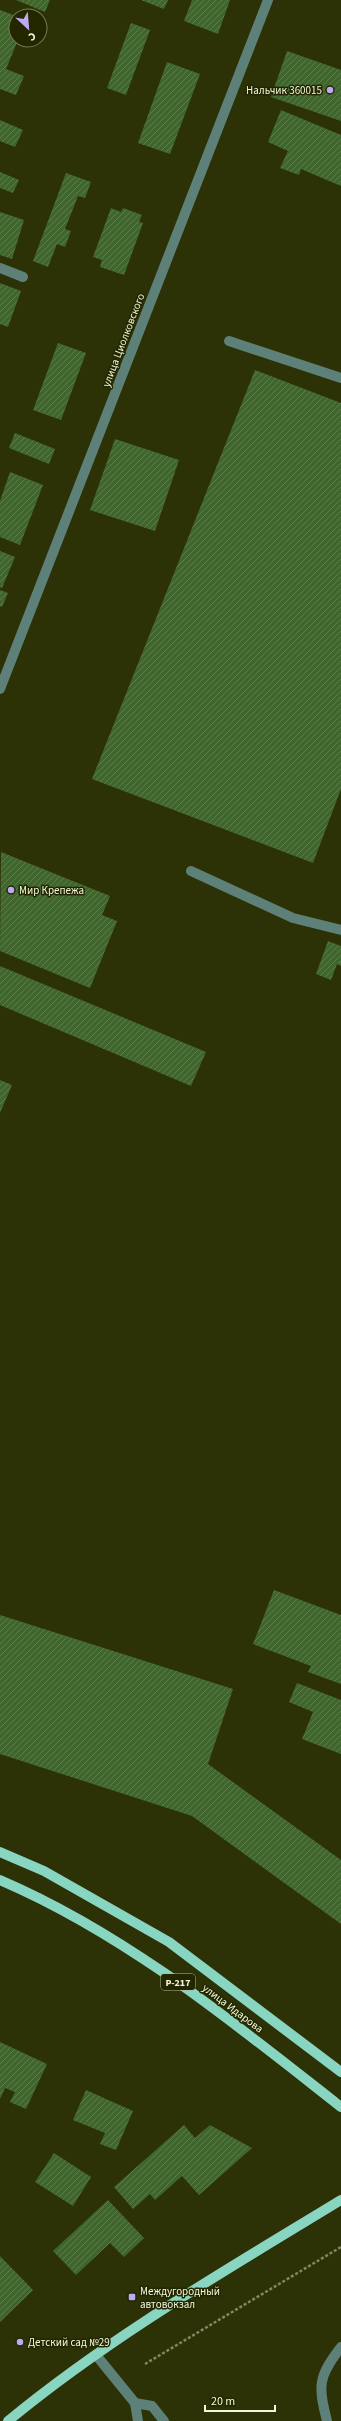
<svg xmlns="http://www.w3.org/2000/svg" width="341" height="2421" font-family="'Source Sans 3',sans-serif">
  <defs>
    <pattern id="building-hatch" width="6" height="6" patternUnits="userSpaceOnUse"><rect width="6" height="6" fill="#40662d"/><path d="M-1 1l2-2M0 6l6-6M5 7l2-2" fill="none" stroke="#5c7d4b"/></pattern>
  </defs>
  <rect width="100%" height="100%" fill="#2c3106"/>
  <!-- building -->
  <g fill="url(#building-hatch)">
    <path d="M16 0H50L45 12Z"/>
    <path d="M141 0H168L164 9Z"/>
    <path d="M192 0H230L218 34 184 21Z"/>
    <path d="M0 10 16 16V40H18L6 69 24 76 16 95 0 89Z"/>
    <path d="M131 23 150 30 126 95 107 88Z"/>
    <path d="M287 51 341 70V121L271 97Z"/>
    <path d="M167 62 200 74 170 154 138 143Z"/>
    <path d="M281 110 341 135V186L301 169 299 175 280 168 288 151 268 142Z"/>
    <path d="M0 120 23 130 15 147 0 141Z"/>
    <path d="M0 172 19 180 13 193 0 188Z"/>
    <path d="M66 173 91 182 85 198 78 196 65 229 71 231 65 247 57 244 48 267 33 261Z"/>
    <path d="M111 208 121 212 123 208 142 215 139 222 143 223 124 275 100 267 102 260 93 257Z"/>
    <path d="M0 212 24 220 12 259 0 255Z"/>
    <path d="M0 283 21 291 8 327 0 324Z"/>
    <path d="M58 343 86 353 61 420 33 410Z"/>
    <path d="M255 370 341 403V789L313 863 92 779Z"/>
    <path d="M15 433 55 449 49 464 9 448Z"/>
    <path d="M115 439 179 460 155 531 90 510Z"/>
    <path d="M10 472 43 485 20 545 0 537V501Z"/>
    <path d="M0 551 15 557 2 588 0 587Z"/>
    <path d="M0 590 8 593 2 607 0 606Z"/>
    <path d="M1 852 110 896 102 915 117 921 90 988 0 951Z"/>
    <path d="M328 941 341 946V966L337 964 331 980 316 974Z"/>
    <path d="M0 966 206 1052 191 1086 0 1005Z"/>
    <path d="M0 1080 12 1085 0 1113Z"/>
    <path d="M274 1590 341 1615V1684L308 1672 311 1666 253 1644Z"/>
    <path d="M0 1615 233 1689 208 1764 341 1860V1924L192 1816 0 1754Z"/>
    <path d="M297 1683 341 1700V1754L302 1739 313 1712 289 1702Z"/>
    <path d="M0 2042 47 2064 26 2109 10 2102 15 2092 5 2088 0 2099Z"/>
    <path d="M86 2090 133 2111 116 2150 100 2144 105 2133 73 2120Z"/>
    <path d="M184 2125 195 2138 210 2125 252 2148 199 2195 182 2176 155 2200 150 2194 133 2209 114 2187Z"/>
    <path d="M54 2153 91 2177 73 2206 35 2182Z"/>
    <path d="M108 2200 144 2238 124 2257 110 2243 76 2275 53 2251Z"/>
    <path d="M0 2256 33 2290 0 2322Z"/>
  </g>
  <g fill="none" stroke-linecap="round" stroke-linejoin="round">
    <!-- path -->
    <path stroke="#828762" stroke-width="2.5" stroke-dasharray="3 2" stroke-linecap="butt" d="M145 2364 341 2247"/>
    <!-- minor -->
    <g stroke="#5d8178" stroke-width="10">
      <path d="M0 268 23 277"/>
      <path d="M229 341 341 378"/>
      <path d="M0 689 268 0"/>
      <path d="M191 871 293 918 341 930"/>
      <path d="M96 2355 135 2403"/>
      <path d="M138 2421 135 2403 152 2406 164 2421"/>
      <path d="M327 2421C318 2385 318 2377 341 2347"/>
    </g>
    <!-- major -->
    <g stroke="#88d5c2" stroke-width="10">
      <path d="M0 1852 44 1871 169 1942 341 2072"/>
      <path d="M0 1880C126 1934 234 2023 341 2107"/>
      <path d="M8 2421C111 2336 228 2269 341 2200"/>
    </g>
  </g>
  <!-- markers -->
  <g fill="#bea9f5" stroke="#222700" stroke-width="1.5">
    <circle cx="330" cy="90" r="4"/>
    <circle cx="11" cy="890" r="4"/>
    <rect x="128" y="2293" width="8" height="8" rx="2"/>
    <circle cx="20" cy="2342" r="4"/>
  </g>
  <g text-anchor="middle" stroke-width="3" stroke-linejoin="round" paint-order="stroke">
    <!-- shield labels -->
    <rect fill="#222700" stroke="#b3b999" stroke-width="1" x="161" y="1974" width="34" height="16" rx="3"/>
    <g font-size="10" font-weight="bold" fill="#f1f7da">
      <text x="178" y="1986">Р-217</text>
    </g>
    <!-- poi labels -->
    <g font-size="11" fill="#f1f7da" stroke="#222700" text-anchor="start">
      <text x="322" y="94" text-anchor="end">Нальчик 360015</text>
      <text x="19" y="894">Мир Крепежа</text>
      <text x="140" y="2295">Междугородный<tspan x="140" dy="13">автовокзал</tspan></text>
      <text x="28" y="2346">Детский сад №29</text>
    </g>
    <!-- street labels -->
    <g font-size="11" fill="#f1f7da" stroke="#222700">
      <text transform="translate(123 340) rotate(-69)" y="4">улица Циолковского</text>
      <text transform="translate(233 2008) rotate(37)" y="4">улица Идарова</text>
    </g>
  </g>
  <!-- north arrow -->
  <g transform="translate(28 28) rotate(154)"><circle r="19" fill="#222700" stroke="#757a57"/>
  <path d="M0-3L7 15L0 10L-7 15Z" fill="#bea9f5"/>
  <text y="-6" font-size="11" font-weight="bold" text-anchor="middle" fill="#f1f7da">С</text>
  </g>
  <!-- scale -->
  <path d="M205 2405v6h70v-6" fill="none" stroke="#f1f7da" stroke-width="2"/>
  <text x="211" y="2405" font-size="12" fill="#f1f7da" stroke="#222700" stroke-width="3" paint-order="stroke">20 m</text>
</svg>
